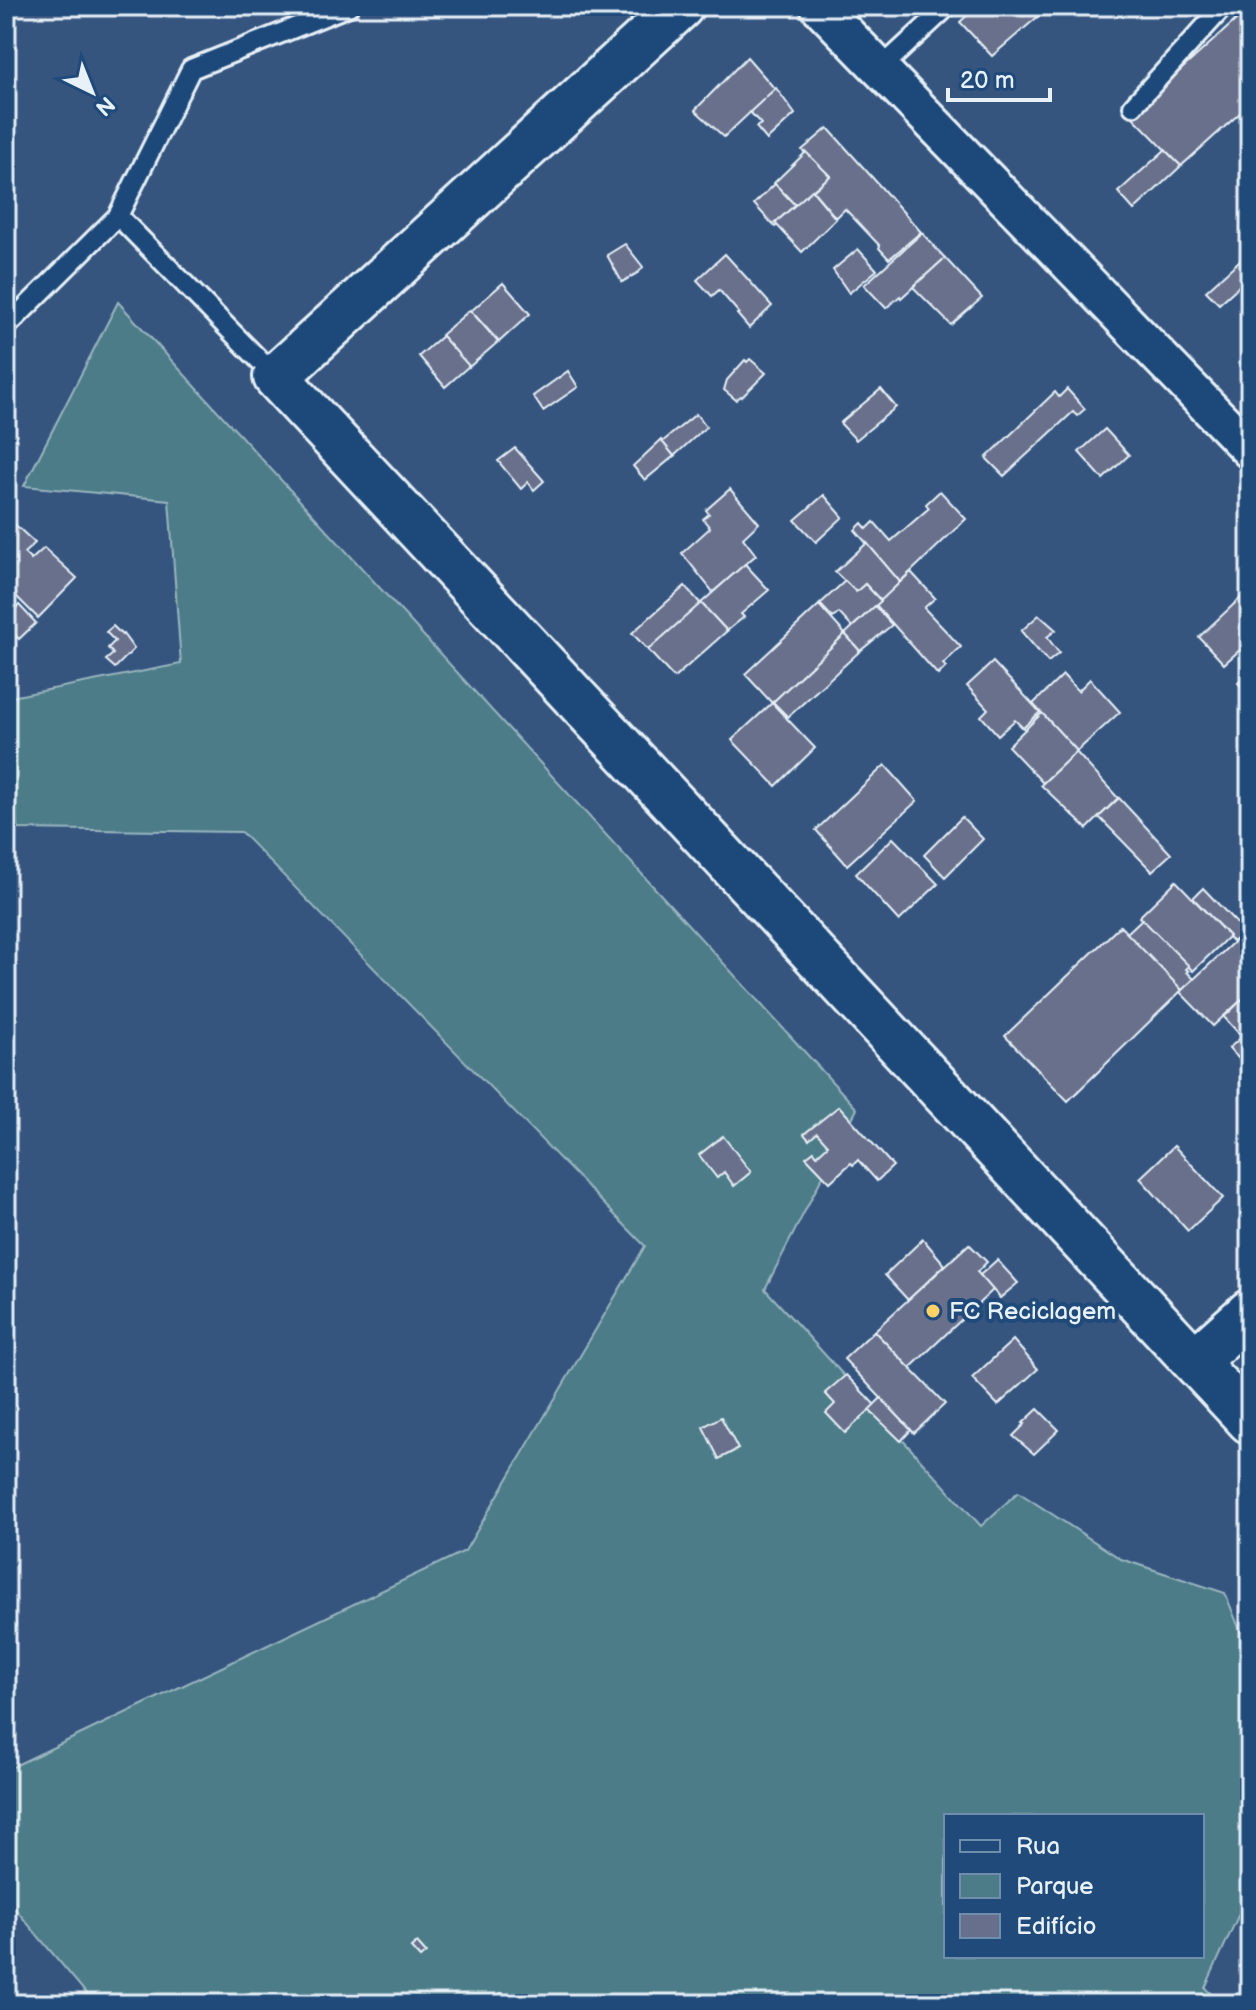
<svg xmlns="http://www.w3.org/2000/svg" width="1256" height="2010" font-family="'Balsamiq Sans',sans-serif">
  <rect width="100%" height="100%" fill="#35557f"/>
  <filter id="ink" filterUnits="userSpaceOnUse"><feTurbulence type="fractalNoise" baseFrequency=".0125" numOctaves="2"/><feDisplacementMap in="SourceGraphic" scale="16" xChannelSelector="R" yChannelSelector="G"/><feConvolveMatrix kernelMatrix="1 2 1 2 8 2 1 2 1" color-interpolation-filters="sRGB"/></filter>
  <g filter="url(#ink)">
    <!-- green -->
    <path fill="#4c7c87" stroke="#9ab6c0" stroke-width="2" fill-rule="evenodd" d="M118 302 857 1109 765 1289 981 1526 1018 1492 1121 1559 1225 1593 1250 1655V1890L1205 1988 1221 2004H95L6 1898V1770L465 1551 645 1246 241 832 18 829 6 773V698L181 664 169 500 24 486ZM946 1816H1202V1956H946Z"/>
    <!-- building -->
    <g fill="#676f8c" stroke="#e8f1f8" stroke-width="2">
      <path d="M977 6H1034L1041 14 992 56 960 22Z"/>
      <path d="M1247 10 1250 14V104L1181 166 1131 115Z"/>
      <path d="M747 57 775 89 724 137 695 110Z"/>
      <path d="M776 88 795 114 767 140 756 127 761 124 750 112Z"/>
      <path d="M828 128 921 232 889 259 879 248 880 246 845 209 836 218 813 191 830 176 802 150Z"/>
      <path d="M1165 150 1181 166 1134 210 1118 192Z"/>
      <path d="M806 152 830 176 795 205 774 183Z"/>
      <path d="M775 184 795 205 775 223 778 225 775 227 754 204Z"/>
      <path d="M812 190 836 219 802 252 775 223Z"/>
      <path d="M922 233 945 258 901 298 900 296 886 308 864 285Z"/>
      <path d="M625 244 643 267 639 272 622 282 607 255Z"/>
      <path d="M858 249 877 270 849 293 833 270Z"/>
      <path d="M1250 251V276L1219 304 1206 291Z"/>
      <path d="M725 254 772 306 749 328 737 314 739 313 719 290 712 296 697 280Z"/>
      <path d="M945 258 982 298 951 325 913 287Z"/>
      <path d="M503 283 530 314 499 342 471 311Z"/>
      <path d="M470 310 498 342 469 367 441 335Z"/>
      <path d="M442 336 469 366 445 387 419 356Z"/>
      <path d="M750 359 766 373 742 397 741 396 736 400 724 390 727 380 745 360 747 362Z"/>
      <path d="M568 371 578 387 543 411 533 396Z"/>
      <path d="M881 389 896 407 856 440 840 423Z"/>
      <path d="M1067 389 1085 409 1077 416 1073 412 1004 476 986 458 1055 392 1059 397Z"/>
      <path d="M696 414 706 427 674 456 662 442Z"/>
      <path d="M1105 429 1129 455 1103 479 1079 452Z"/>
      <path d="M661 440 674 456 645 480 633 466Z"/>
      <path d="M515 448 544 481 534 490 528 482 521 489 498 461Z"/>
      <path d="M730 489 759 523 743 538 756 555 713 592 682 553 710 528 703 519 709 514 706 510Z"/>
      <path d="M940 491 966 519 900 582 855 530 862 523 867 529 874 522 891 541 929 508 926 504Z"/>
      <path d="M824 495 843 517 816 542 795 520Z"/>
      <path d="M9 519 35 543 24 553 31 560 44 548 77 578 38 618 6 586V522Z"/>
      <path d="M867 543 900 582 910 573 881 601 865 584 856 592 835 572Z"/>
      <path d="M745 564 769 590 741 614 744 617 727 631 701 603Z"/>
      <path d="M911 572 935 598 924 608 961 647 943 664 946 667 938 675 876 605Z"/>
      <path d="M845 581 856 592 865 584 881 601 852 627 839 613 833 618 820 604Z"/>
      <path d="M685 586 701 604 648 650 632 633Z"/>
      <path d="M1250 589V641L1224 664 1199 637Z"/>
      <path d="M6 601 14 610 19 605 36 623 19 639 9 629 6 632Z"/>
      <path d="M701 603 727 631 674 678 648 650Z"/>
      <path d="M819 605 845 634 772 703 745 674Z"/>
      <path d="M875 606 892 625 860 651 845 634Z"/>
      <path d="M1039 615 1056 630 1047 637 1059 653 1048 662 1021 631Z"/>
      <path d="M113 626 122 635 123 634 134 649 115 668 106 660 113 654 108 648 115 641 106 632Z"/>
      <path d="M845 634 860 651 788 717 773 702Z"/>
      <path d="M993 662 1040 712 1023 728 1015 720 998 735 981 716 988 709 967 686Z"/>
      <path d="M1250 671V696L1238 683Z"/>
      <path d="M1063 675 1078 691 1090 679 1120 712 1077 751 1033 704Z"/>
      <path d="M772 703 815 748 776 786 732 740Z"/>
      <path d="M1042 713 1077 751 1043 783 1008 746Z"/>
      <path d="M1076 752 1118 798 1087 829 1041 785Z"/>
      <path d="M885 765 917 801 847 865 816 830Z"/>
      <path d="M1119 798 1171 854 1152 871 1099 817Z"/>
      <path d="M962 817 983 839 945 877 924 855Z"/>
      <path d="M893 838 938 884 899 921 856 874Z"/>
      <path d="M1176 881 1229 936 1193 971 1139 917Z"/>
      <path d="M1203 888 1244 931 1233 942 1228 937 1229 936 1193 898Z"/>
      <path d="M1142 919 1189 966 1186 969 1189 971 1187 972 1194 979 1182 990 1126 934Z"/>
      <path d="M1120 926 1182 990 1068 1101 1005 1036Z"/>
      <path d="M1240 936 1250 947V992L1213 1026 1180 992Z"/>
      <path d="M1250 992V1030L1242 1037 1224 1017Z"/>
      <path d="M1250 1030V1071L1229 1048Z"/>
      <path d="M839 1106 893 1166 877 1181 858 1160 853 1165 851 1163 830 1182 806 1157 814 1151 817 1155 828 1145 817 1133 809 1140 804 1134Z"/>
      <path d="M723 1136 751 1172 734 1186 724 1172 717 1178 699 1155Z"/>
      <path d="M1174 1146 1223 1198 1188 1231 1140 1178Z"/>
      <path d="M923 1239 945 1265 908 1300 885 1275Z"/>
      <path d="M969 1244 987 1262 977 1272 994 1289 910 1368 874 1331Z"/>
      <path d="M997 1260 1018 1283 1000 1298 980 1275Z"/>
      <path d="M874 1331 945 1404 914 1433 844 1359Z"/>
      <path d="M1013 1340 1038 1369 998 1405 972 1378Z"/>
      <path d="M846 1375 875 1405 845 1433 826 1413 835 1404 825 1393Z"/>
      <path d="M881 1398 911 1430 901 1441 869 1410Z"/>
      <path d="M1038 1409 1059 1430 1034 1454 1013 1436 1025 1424 1023 1423Z"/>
      <path d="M721 1417 738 1449 719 1459 703 1427Z"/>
      <path d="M417 1943 426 1953 420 1958 411 1948Z"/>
      <path d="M501 1993 515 2002 514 2004H494Z"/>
    </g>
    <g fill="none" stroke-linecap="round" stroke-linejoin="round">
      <defs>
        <g id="lane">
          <path d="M880 69 948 6"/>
          <path d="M1133 106 1224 6"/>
          <path d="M118 216 276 377"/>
          <path d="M6 327 118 216 191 69 349 6"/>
        </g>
        <path id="street" d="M819 6 1250 450"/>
        <g id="secondary">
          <path d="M681 6 276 377 1250 1421"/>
          <path d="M1195 1361 1250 1312"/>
        </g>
      </defs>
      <!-- lane casing -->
      <use href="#lane" stroke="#e8f1f8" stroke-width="24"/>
      <!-- street casing -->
      <use href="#street" stroke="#e8f1f8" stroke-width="42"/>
      <!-- secondary casing -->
      <use href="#secondary" stroke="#e8f1f8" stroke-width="50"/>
      <!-- lane -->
      <use href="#lane" stroke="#1f4a7a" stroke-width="18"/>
      <!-- street -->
      <use href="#street" stroke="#1f4a7a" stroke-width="36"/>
      <!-- secondary -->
      <use href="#secondary" stroke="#1f4a7a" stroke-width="44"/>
    </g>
  </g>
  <!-- markers -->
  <circle fill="#ffd166" stroke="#1f4a7a" stroke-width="3" cx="933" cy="1311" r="8"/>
  <g text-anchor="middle" stroke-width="8" stroke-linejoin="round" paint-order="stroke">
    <!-- poi labels -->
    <g font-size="24" fill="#e8f1f8" stroke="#1f4a7a" text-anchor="start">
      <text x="949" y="1319">FC Reciclagem</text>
    </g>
  </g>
  <!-- margin -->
  <rect width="1256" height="2010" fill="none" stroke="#1f4a7a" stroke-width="32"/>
  <rect x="16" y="16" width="1224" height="1978" fill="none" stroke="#e8f1f8" stroke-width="3" filter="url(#ink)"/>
  <!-- legend -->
  <rect x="944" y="1814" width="260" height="144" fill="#1f4a7a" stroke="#6f8dac" stroke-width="2"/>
  <rect x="960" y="1840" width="40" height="12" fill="#1f4a7a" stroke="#6f8dac" stroke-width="2"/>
  <text x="1016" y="1854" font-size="24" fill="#e8f1f8">Rua</text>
  <rect x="960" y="1874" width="40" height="24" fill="#4c7c87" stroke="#6f8dac" stroke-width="2"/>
  <text x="1016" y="1894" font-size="24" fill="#e8f1f8">Parque</text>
  <rect x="960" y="1914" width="40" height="24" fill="#676f8c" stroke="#6f8dac" stroke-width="2"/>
  <text x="1016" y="1934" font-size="24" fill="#e8f1f8">Edifício</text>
  <!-- north arrow -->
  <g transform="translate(92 92) rotate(137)" stroke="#1f4a7a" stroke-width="6" paint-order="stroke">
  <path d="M0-6L14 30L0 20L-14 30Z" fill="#e8f1f8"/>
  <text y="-12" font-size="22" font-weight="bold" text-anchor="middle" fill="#e8f1f8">N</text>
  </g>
  <!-- scale -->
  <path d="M948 88v12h102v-12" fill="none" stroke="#e8f1f8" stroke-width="4"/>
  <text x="960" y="88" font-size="24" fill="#e8f1f8" stroke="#1f4a7a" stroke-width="6" paint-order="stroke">20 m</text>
</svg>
